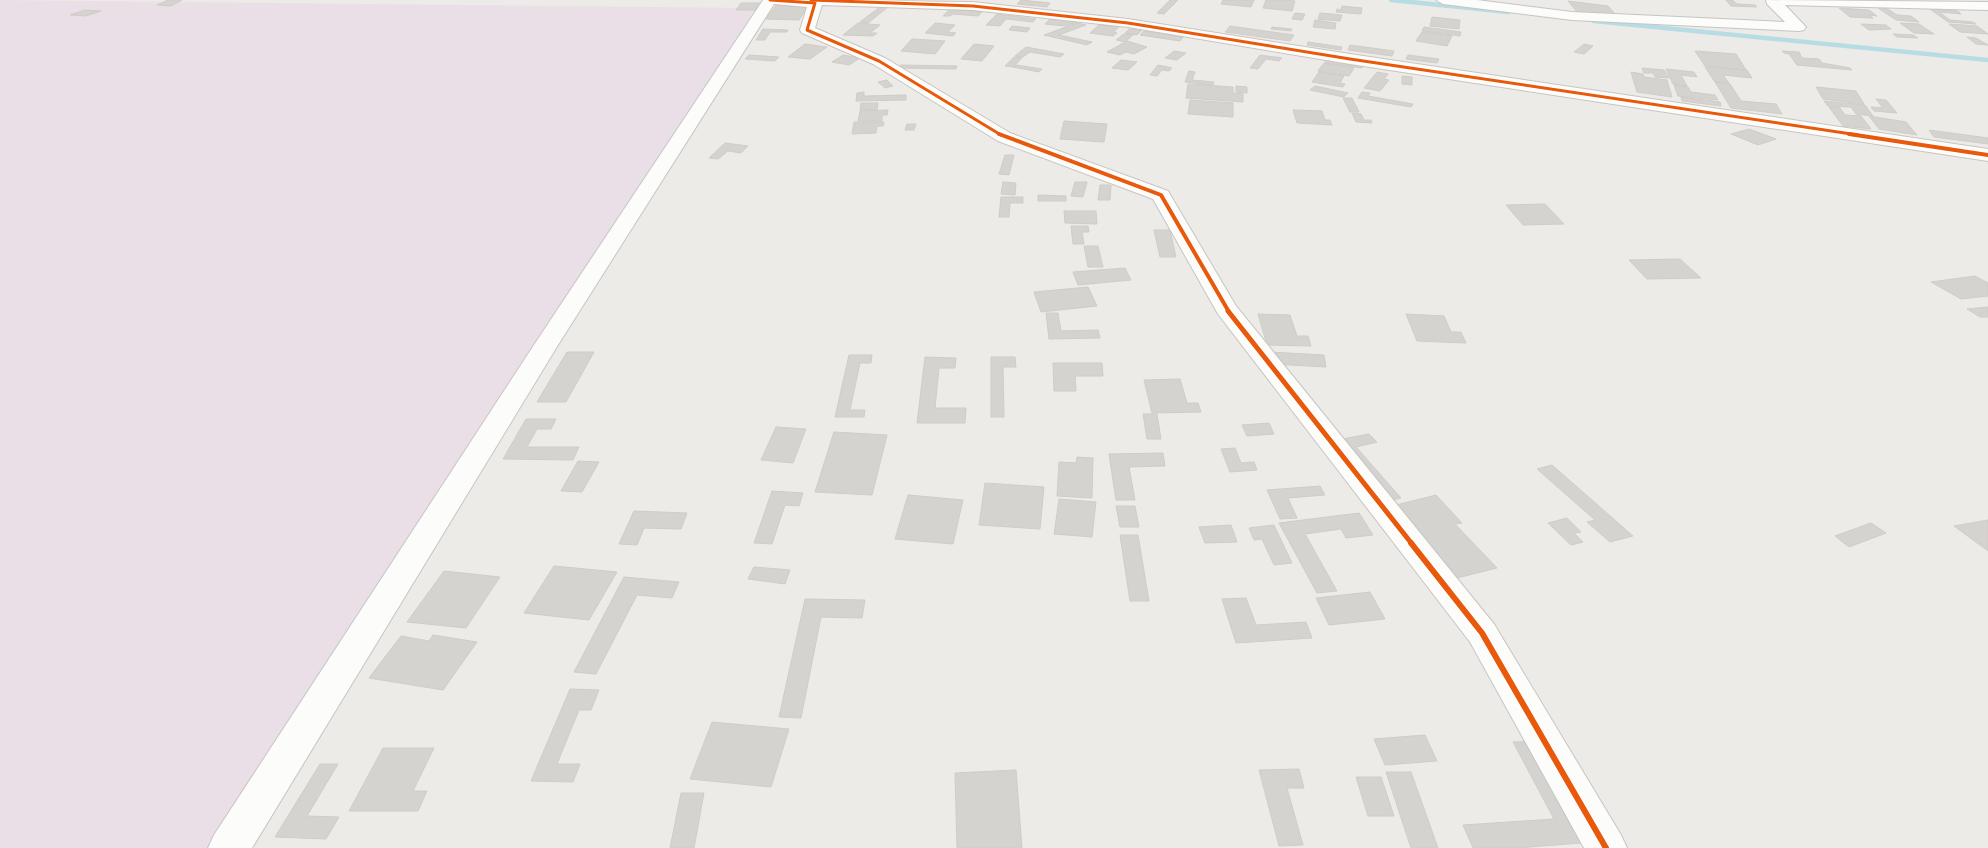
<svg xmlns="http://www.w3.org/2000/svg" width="1988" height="848" font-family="'Fira Sans Condensed',sans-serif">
  <rect width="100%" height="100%" fill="#edebe7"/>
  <!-- industrial -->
  <path fill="#ebdfe7" d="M0 0 756 8 223 848H0Z"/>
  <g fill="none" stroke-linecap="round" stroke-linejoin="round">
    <!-- stream -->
    <g stroke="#b8dce3" stroke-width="4.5">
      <path d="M1391 0 1508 12"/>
      <path d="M1594 21 1988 60"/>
    </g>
  </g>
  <!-- building -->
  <g fill="#d5d3d0" stroke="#d0ccc8">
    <path d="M168 0H182L171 6 157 5Z"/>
    <path d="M1021 0 1050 3 1047 7 1017 4Z"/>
    <path d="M1170 0H1178L1164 14 1157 13Z"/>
    <path d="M1223 0H1254L1251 7 1221 4Z"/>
    <path d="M1266 0H1281L1295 1 1292 11 1263 8Z"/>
    <path d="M1726 0H1732L1737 4 1755 5 1757 7 1731 6Z"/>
    <path d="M1568 1 1608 6 1615 14 1577 12Z"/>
    <path d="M741 3H762L758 10H736Z"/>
    <path d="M777 4 809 5 799 20 766 19Z"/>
    <path d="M881 6 888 7 868 23 860 22Z"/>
    <path d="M1342 6 1362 8 1361 14 1336 12 1337 9 1341 10Z"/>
    <path d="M1839 8 1869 10 1877 16 1869 15 1873 18 1850 17Z"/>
    <path d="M1878 8H1886L1897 15 1911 16 1919 22 1896 20Z"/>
    <path d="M950 9 982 12 978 16 953 14 950 16H943Z"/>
    <path d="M1930 9 1958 11 1961 14 1939 12 1950 20 1973 22 1976 24 1948 22Z"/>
    <path d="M85 10 101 11 86 16 70 15Z"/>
    <path d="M1295 13 1305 14 1302 20 1292 19Z"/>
    <path d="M1320 13 1342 15 1340 21 1318 19Z"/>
    <path d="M997 14 1036 19 1033 22 1006 19 1000 26 986 25Z"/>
    <path d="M1432 17 1460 20 1459 29 1430 26Z"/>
    <path d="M1051 18 1077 22 1065 26 1045 24Z"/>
    <path d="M1315 20 1336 23 1335 29 1313 27Z"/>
    <path d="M858 23 880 25 870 33H877L873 36 843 35Z"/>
    <path d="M935 23 955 25 948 32 956 33 953 36 925 33Z"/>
    <path d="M1077 23 1086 25 1059 35 1092 42 1087 45 1044 35Z"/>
    <path d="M1900 23 1919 24 1934 34 1914 33Z"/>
    <path d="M1861 24 1886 25 1891 29 1869 30Z"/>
    <path d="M1949 24 1977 26 1988 34 1960 32Z"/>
    <path d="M1099 25 1119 27 1114 32 1117 33 1113 36 1090 33Z"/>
    <path d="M1012 26 1030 28 1027 32 1009 30Z"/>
    <path d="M1230 26 1294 35 1290 41 1225 32Z"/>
    <path d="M1272 27 1292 29 1291 31 1271 29Z"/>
    <path d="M1424 27 1461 32 1460 36 1422 31Z"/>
    <path d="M763 29 788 30 787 32H770L765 40H756Z"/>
    <path d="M1129 29 1142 30 1137 35 1125 33Z"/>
    <path d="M1144 31 1183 37 1180 41 1140 35Z"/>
    <path d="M1422 32 1452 36 1447 46 1416 41Z"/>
    <path d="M1124 34 1133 35 1125 42 1116 40Z"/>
    <path d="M1893 34 1913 35 1918 38 1897 37Z"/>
    <path d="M1967 37 1976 38 1988 45 1976 44Z"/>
    <path d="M912 39 945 41 935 54 901 51Z"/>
    <path d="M1127 41 1147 47 1134 54 1126 52 1120 55 1107 52Z"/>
    <path d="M1308 42 1342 47 1341 50 1307 45Z"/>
    <path d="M805 44 827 47 810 59 788 57Z"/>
    <path d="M974 44 994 46 982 61 961 59Z"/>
    <path d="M1584 44 1593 46 1584 54 1574 52Z"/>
    <path d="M1350 45 1394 51 1392 56 1348 50Z"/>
    <path d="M1026 47 1064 54 1060 57 1030 52 1023 57 1015 56Z"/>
    <path d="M1174 51 1186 53 1177 60 1165 58Z"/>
    <path d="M1695 51 1736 54 1746 70 1705 66Z"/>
    <path d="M1782 51 1799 52 1802 58 1819 59 1822 63 1850 68 1852 70 1797 65 1789 54 1784 53Z"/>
    <path d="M749 55 779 57 775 61 745 59Z"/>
    <path d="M843 55 860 58 849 65 832 62Z"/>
    <path d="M1260 55 1282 58 1279 61 1266 59 1258 69 1250 68Z"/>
    <path d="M1408 55 1439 59 1437 63 1406 59Z"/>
    <path d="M1014 57 1022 58 1013 67 1005 66Z"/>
    <path d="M1121 60 1137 62 1128 70 1112 68Z"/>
    <path d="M1327 60 1363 65 1362 68 1325 63Z"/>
    <path d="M1324 63 1354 68 1349 76 1318 71Z"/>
    <path d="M901 65 957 66 956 69 899 68Z"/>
    <path d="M1016 65 1042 69 1039 72 1013 67Z"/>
    <path d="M1158 65 1172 68 1169 71 1162 70 1157 76 1150 75Z"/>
    <path d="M1705 67 1747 70 1752 78 1723 75 1729 83 1715 82Z"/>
    <path d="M1642 68 1664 70 1669 78 1655 77 1653 73H1644Z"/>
    <path d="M1666 69 1694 72 1697 77 1681 75 1687 86 1673 84Z"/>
    <path d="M1189 71 1195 72 1192 80 1214 82 1213 85 1185 82Z"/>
    <path d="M1319 72 1344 76 1340 83 1345 84 1343 87 1312 82Z"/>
    <path d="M1377 72 1388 74 1384 79 1389 80 1380 91 1364 88Z"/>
    <path d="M1631 72 1643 74 1644 77 1667 80 1672 97 1637 92Z"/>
    <path d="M1402 76 1412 77V85L1402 84Z"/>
    <path d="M887 80 893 86 885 88 878 82Z"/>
    <path d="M1715 82 1730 84 1741 101 1776 104 1782 114 1731 108Z"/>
    <path d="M1188 84 1233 87V93L1243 94V102L1186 98Z"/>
    <path d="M1674 85 1688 87 1691 92 1715 95 1718 100 1678 96Z"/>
    <path d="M1236 86 1247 87V93L1236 92Z"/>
    <path d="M1315 86 1348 93 1344 97 1310 90Z"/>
    <path d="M1816 87 1856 91 1864 104 1823 99Z"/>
    <path d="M864 92V96L906 95V100L856 101 857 93Z"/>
    <path d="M1362 92 1370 93 1368 96 1413 104 1411 107 1358 98Z"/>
    <path d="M1681 97 1720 102 1721 106 1682 101Z"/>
    <path d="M1343 98H1352L1359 112H1350Z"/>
    <path d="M1876 99 1886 100 1897 113 1874 111 1871 107 1883 108Z"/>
    <path d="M1190 100 1233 103V117L1188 114Z"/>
    <path d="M1824 101 1865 105 1873 116 1856 114 1851 107 1828 106Z"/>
    <path d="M861 103H878L877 110H860Z"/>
    <path d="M1829 107 1840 108 1845 115 1861 116 1871 129 1843 126Z"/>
    <path d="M888 110 887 115H882V121H858L860 111Z"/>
    <path d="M1293 110 1322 111 1325 120H1330L1332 125 1297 123Z"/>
    <path d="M1352 113 1361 114 1364 120H1371L1372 123 1356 122Z"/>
    <path d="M1869 116 1906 122 1917 135 1879 129Z"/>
    <path d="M1064 121 1107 124 1104 142 1060 139Z"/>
    <path d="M854 122H884L883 126H877L876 133 852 134Z"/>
    <path d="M907 124H916L914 130H905Z"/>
    <path d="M1749 129 1776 139 1758 145 1731 134Z"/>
    <path d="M1929 130 1988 138V144L1934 137Z"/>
    <path d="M725 143 748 146 741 153 728 151 718 159 709 158Z"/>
    <path d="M1005 155H1014L1009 175 999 174Z"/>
    <path d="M1003 182 1016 183 1015 195 1001 194Z"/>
    <path d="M1075 182H1087L1083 197 1071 196Z"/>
    <path d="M1100 185H1111L1110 200H1098Z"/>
    <path d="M1038 195 1066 196V201H1038Z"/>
    <path d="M1001 197H1023V203H1010L1009 217H999Z"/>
    <path d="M1545 204 1564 224 1523 225 1506 205Z"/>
    <path d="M1064 211H1096L1097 224 1065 223Z"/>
    <path d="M1071 226H1088L1089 232H1082L1084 244H1073Z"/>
    <path d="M1154 230H1170L1176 257H1160Z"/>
    <path d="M1084 246H1098L1103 267H1088Z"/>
    <path d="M1680 259 1701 278 1647 279 1629 260Z"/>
    <path d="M1125 268 1131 280 1078 285 1073 272Z"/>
    <path d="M1975 276 1988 283V296L1961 299 1931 282Z"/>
    <path d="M1088 287 1097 306 1041 312 1034 292Z"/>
    <path d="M1988 307V317H1980L1967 309Z"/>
    <path d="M1046 313H1058L1061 331 1098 330 1100 338 1049 339Z"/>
    <path d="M1258 314 1290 315 1297 336H1308L1311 346 1267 345Z"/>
    <path d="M1406 314 1444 316 1451 332H1461L1466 343 1417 341Z"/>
    <path d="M567 352H594L566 402H537Z"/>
    <path d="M1270 352 1324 355 1326 367 1272 364Z"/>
    <path d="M849 355H872L871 363H860L850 410H865L864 417H835Z"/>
    <path d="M925 357 956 358 955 368H939L935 408H966L965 423H917Z"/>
    <path d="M991 357H1015L1016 367H1003L1004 417H991Z"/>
    <path d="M1053 363H1102L1103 376H1075L1076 391H1054Z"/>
    <path d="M1180 379 1187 403H1198L1201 412 1152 413 1144 380Z"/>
    <path d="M1143 414H1157L1161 439H1147Z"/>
    <path d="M526 419H556L551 429H537L527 447H579L573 460 503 459Z"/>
    <path d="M1269 423 1274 434 1247 436 1242 425Z"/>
    <path d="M776 427 806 429 793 463 761 460Z"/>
    <path d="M834 432 887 435 872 495 815 492Z"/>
    <path d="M1369 434 1377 442 1356 447 1401 498 1384 502 1332 441Z"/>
    <path d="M1235 448 1241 463 1254 462 1257 470 1230 472 1221 449Z"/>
    <path d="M1163 453 1165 466 1129 467 1135 500H1116L1109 454Z"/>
    <path d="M1077 457 1093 458 1092 498 1057 496 1059 462 1076 463Z"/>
    <path d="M578 461 599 462 582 492 561 491Z"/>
    <path d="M1552 465 1633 536 1610 542 1587 522 1595 520 1537 469Z"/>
    <path d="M985 483 1044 487 1040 529 979 525Z"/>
    <path d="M1320 486 1325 495 1288 498 1297 518 1280 519 1267 490Z"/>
    <path d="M772 491 803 493 799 506 785 505 772 544 754 543Z"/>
    <path d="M908 495 963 500 953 544 895 539Z"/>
    <path d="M1436 495 1462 523 1455 524 1497 568 1457 578 1392 506Z"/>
    <path d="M1059 499 1096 502 1092 537 1054 534Z"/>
    <path d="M1116 506H1135L1139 527H1120Z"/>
    <path d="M634 511 687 513 681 529 644 528 637 545 619 544Z"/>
    <path d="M1359 513 1373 535 1346 538 1341 529 1305 534 1337 591 1317 593 1279 523Z"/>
    <path d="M1567 518 1581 532 1574 533 1583 542 1571 545 1548 523Z"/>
    <path d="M1988 520V551L1954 526Z"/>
    <path d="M1871 523 1886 533 1849 547 1835 536Z"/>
    <path d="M1231 525 1237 542 1205 543 1199 527Z"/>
    <path d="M1274 525 1292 563 1274 565 1262 539 1254 540 1249 528Z"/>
    <path d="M1120 535H1138L1149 601H1130Z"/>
    <path d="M554 566 617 572 589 620 524 613Z"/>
    <path d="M754 567 790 570 785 584 748 579Z"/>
    <path d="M444 571 500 577 466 628 407 622Z"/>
    <path d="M624 577 679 582 672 598 637 595 596 674 574 672Z"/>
    <path d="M1370 592 1385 619 1329 625 1316 598Z"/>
    <path d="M1246 598 1256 625 1306 622 1312 638 1236 643 1222 599Z"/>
    <path d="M805 599 865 600 862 618 821 617 801 718 779 717Z"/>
    <path d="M433 635 477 642 443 690 369 678 401 636 429 641Z"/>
    <path d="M570 689 599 690 591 710H579L557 764H580L573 782 531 781Z"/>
    <path d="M712 722 789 729 771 787 690 779Z"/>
    <path d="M1425 735 1437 761 1385 765 1374 739Z"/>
    <path d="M1538 741 1594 842 1517 848H1473L1463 825 1554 819 1513 742Z"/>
    <path d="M383 748H434L413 791H427L418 811H349Z"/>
    <path d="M320 764H338L307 816 339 817 326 839 275 837Z"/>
    <path d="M1299 769 1304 788H1287L1303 845 1279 846 1259 770Z"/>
    <path d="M1016 770 1022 848H957L955 773Z"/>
    <path d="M1386 772H1411L1438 848H1411Z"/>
    <path d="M1356 777H1381L1394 816H1368Z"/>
    <path d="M681 793H704L694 848H670Z"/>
  </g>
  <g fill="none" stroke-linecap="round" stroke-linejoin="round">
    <defs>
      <g id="minor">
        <path d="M763 0 973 2 1128 19 1350 54 1988 149V161L1350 64 1128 27 973 10 822 5 815 28 885 58 1010 133 1168 191 1236 306 1494 624 1621 835 1627 848H1584L1470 642 1218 314 1153 199 998 141 873 64 802 33 800 30 807 7 774 4 558 345 252 848H208L214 835 534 345Z"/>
        <path d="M1436 0H1477L1572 12 1785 22 1767 4 1766 0 1988 2V10L1785 5 1806 27 1804 30 1799 31 1572 20 1443 4Z"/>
      </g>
    </defs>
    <!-- minor casing -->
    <use href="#minor" stroke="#c6c5c3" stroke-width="2"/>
    <!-- minor -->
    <use href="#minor" fill="#fcfcfb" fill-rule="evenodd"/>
    <defs>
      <g id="cycleway-far3">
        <path d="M770 0 815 3 807 30 879 61 1001 135"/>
        <path d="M811 0 973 6 1128 23 1350 59 1858 135"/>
      </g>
      <g id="cycleway-far2">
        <path d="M999 134 1161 195 1229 312"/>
        <path d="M1849 134 1988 155"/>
      </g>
      <path id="cycleway-far1" d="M1228 311 1412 544"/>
      <path id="cycleway" d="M1411 543 1482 633 1606 848"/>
    </defs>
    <!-- cycleway-far3 casing -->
    <use href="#cycleway-far3" stroke="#fff" stroke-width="5"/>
    <!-- cycleway-far2 casing -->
    <use href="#cycleway-far2" stroke="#fff" stroke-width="6"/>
    <!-- cycleway-far1 casing -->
    <use href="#cycleway-far1" stroke="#fff" stroke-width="8"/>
    <!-- cycleway casing -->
    <use href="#cycleway" stroke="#fff" stroke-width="9"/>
    <!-- cycleway-far3 -->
    <use href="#cycleway-far3" stroke="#e8590c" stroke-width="3"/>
    <!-- cycleway-far2 -->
    <use href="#cycleway-far2" stroke="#e8590c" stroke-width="4"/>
    <!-- cycleway-far1 -->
    <use href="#cycleway-far1" stroke="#e8590c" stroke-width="5"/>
    <!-- cycleway -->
    <use href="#cycleway" stroke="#e8590c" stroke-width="6"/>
  </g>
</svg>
